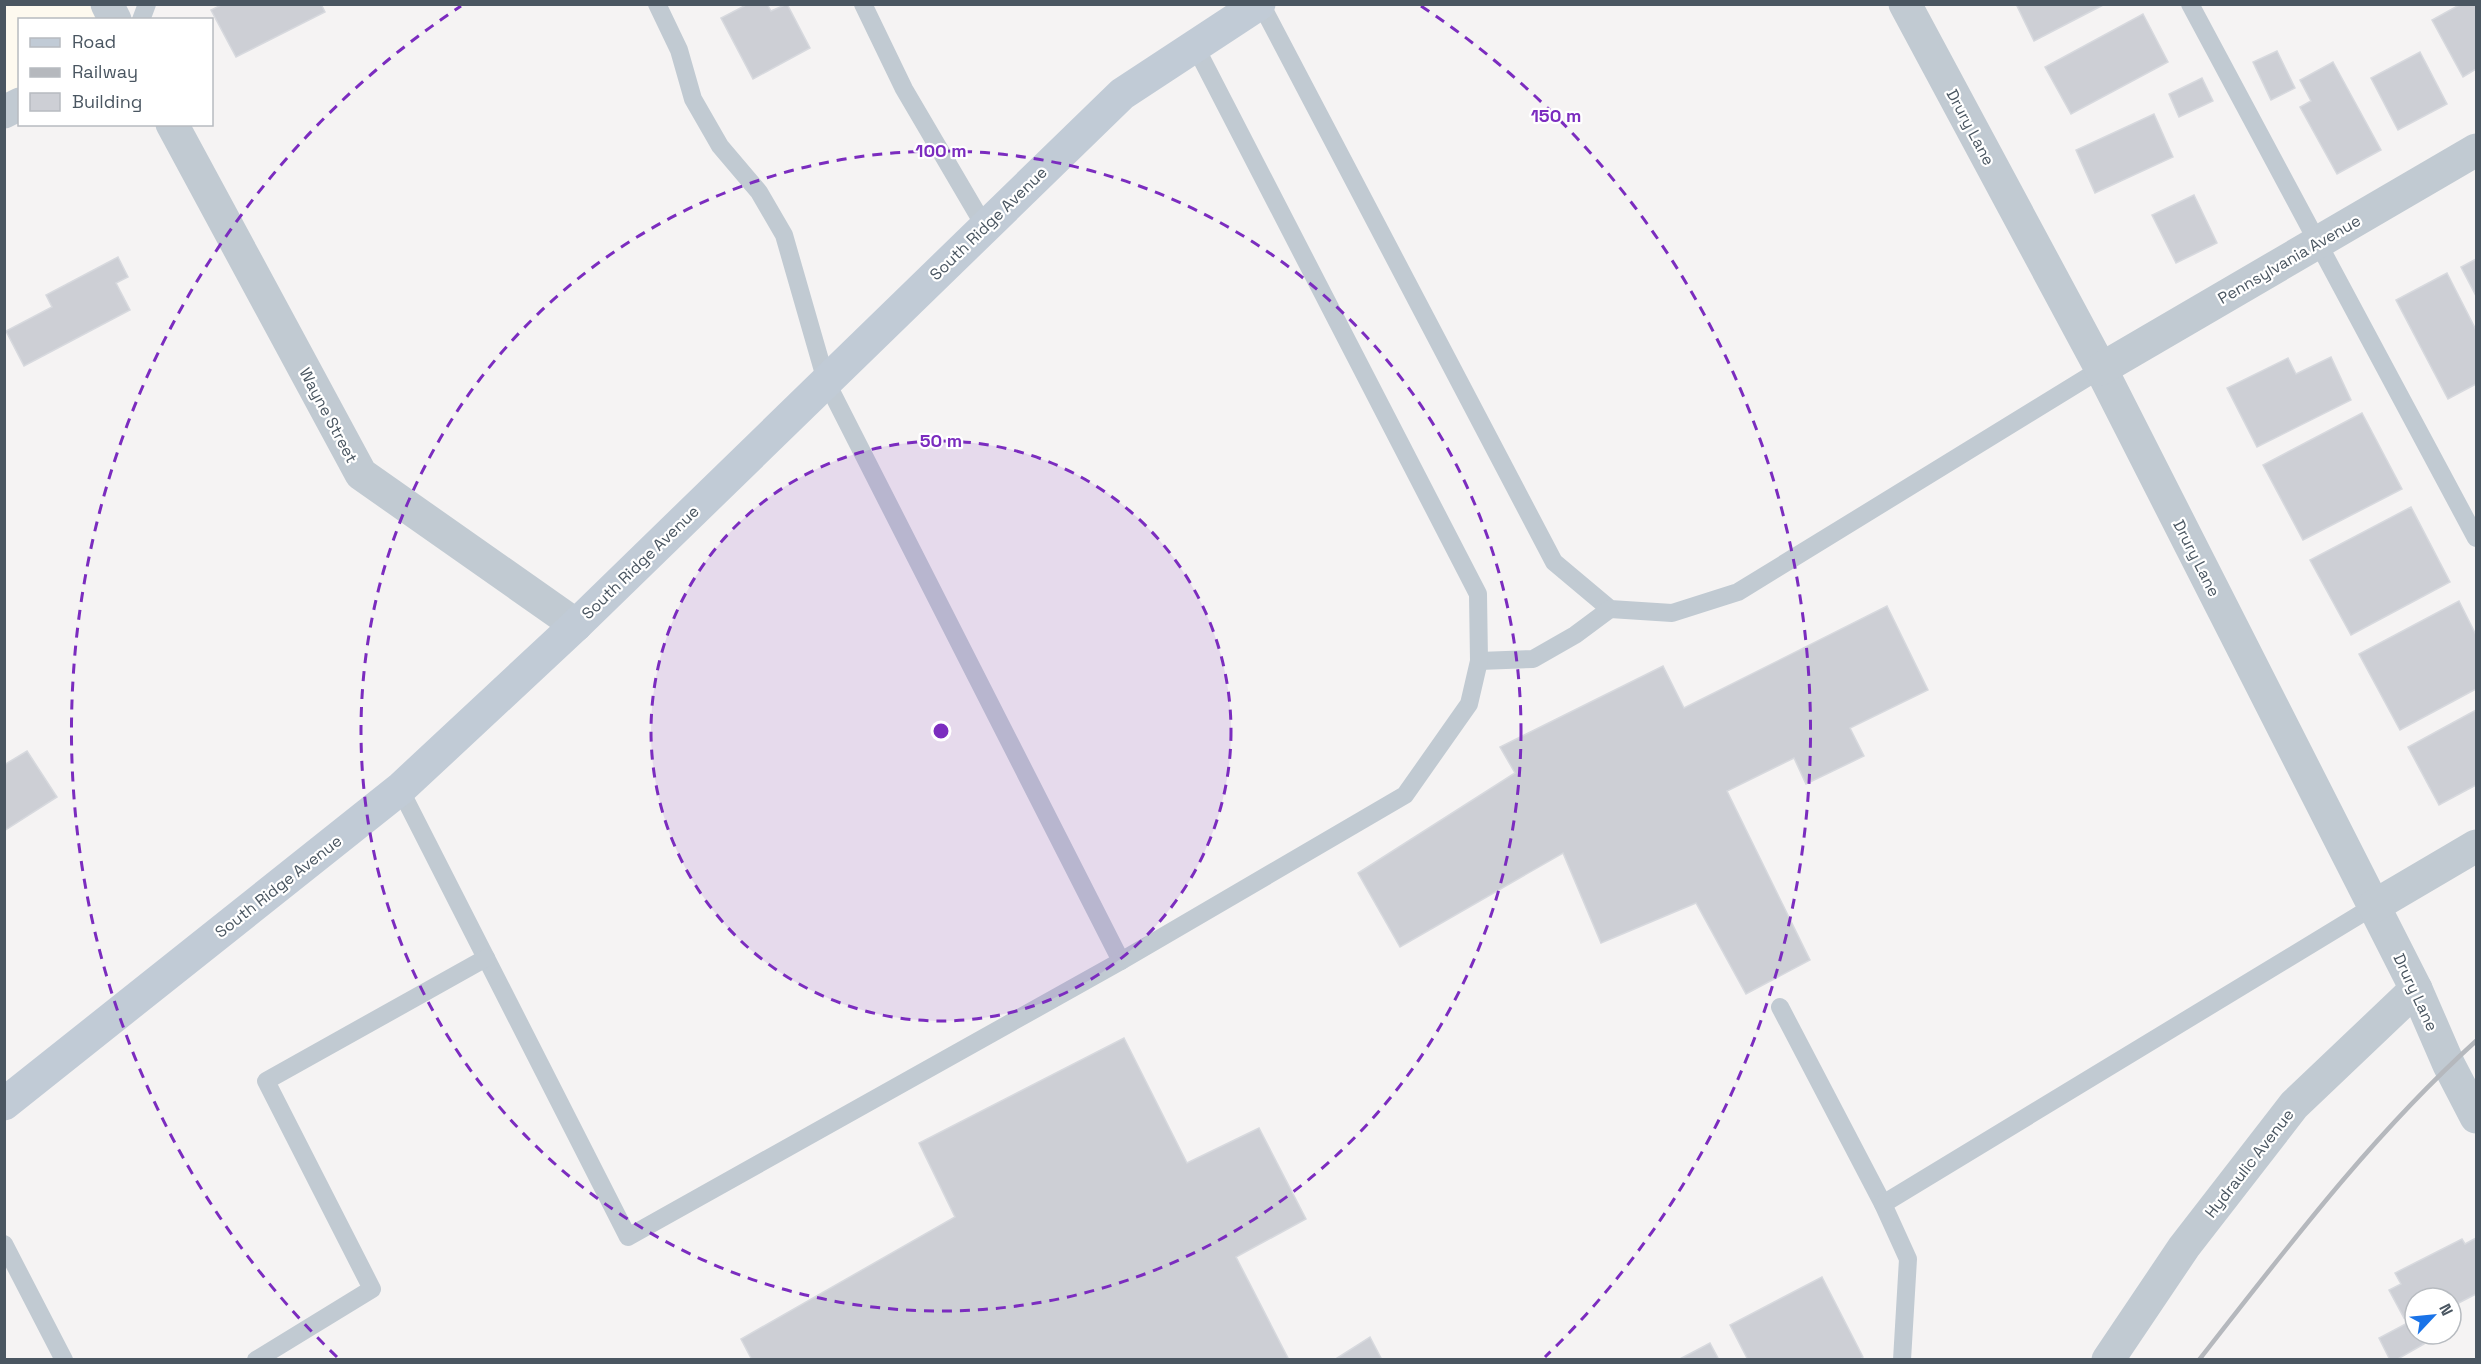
<svg xmlns="http://www.w3.org/2000/svg" width="2481" height="1364" font-family="'Space Grotesk',sans-serif">
  <rect width="100%" height="100%" fill="#f5f3f3"/>
  <!-- commercial -->
  <path fill="#fdf9ef" d="M5 5H107L115 19 20 20 19 104 5 111Z"/>
  <!-- building -->
  <g fill="#cdcfd5" stroke="#d7d9de" stroke-width="1.5">
    <path d="M223 4H321L325 12 236 57 211 10Z"/>
    <path d="M748 4H767L771 11 787 4 810 48 753 79 721 18Z"/>
    <path d="M2016 4H2105L2034 41Z"/>
    <path d="M2461 4H2476V69L2463 77 2432 20Z"/>
    <path d="M2143 14 2168 62 2071 114 2045 67Z"/>
    <path d="M2277 51 2295 88 2271 100 2253 62Z"/>
    <path d="M2420 52 2447 104 2398 130 2371 78Z"/>
    <path d="M2333 62 2381 150 2337 174 2300 107 2311 101 2300 80Z"/>
    <path d="M2202 78 2213 101 2179 117 2169 94Z"/>
    <path d="M2154 114 2173 157 2095 193 2076 150Z"/>
    <path d="M2194 195 2217 243 2176 263 2152 215Z"/>
    <path d="M118 257 128 277 116 283 130 310 24 366 6 331 52 307 46 295Z"/>
    <path d="M2476 259V296L2461 267Z"/>
    <path d="M2447 273 2476 330V384L2448 399 2396 300Z"/>
    <path d="M2331 357 2351 400 2257 447 2227 388 2288 358 2296 374Z"/>
    <path d="M2362 413 2402 489 2303 540 2263 465Z"/>
    <path d="M2411 507 2450 582 2351 635 2310 560Z"/>
    <path d="M2459 601 2476 635V689L2400 730 2359 654Z"/>
    <path d="M1887 606 1928 690 1850 728 1864 756 1806 784 1794 758 1727 791 1810 960 1746 994 1696 903 1601 943 1563 853 1400 947 1358 873 1515 773 1500 747 1663 666 1684 708Z"/>
    <path d="M2476 710V785L2439 805 2408 747Z"/>
    <path d="M27 751 57 797 4 831V765Z"/>
    <path d="M1124 1038 1187 1163 1259 1128 1306 1219 1236 1257 1289 1360H752L741 1339 955 1217 919 1143Z"/>
    <path d="M2476 1238V1294L2451 1307V1298H2415V1313L2404 1318 2389 1290 2401 1284 2395 1273 2462 1239 2465 1244Z"/>
    <path d="M1822 1277 1863 1357 1859 1360H1748L1730 1325Z"/>
    <path d="M2411 1321 2415 1334H2418L2424 1344 2396 1360H2390L2379 1338Z"/>
    <path d="M1370 1337 1382 1360H1334Z"/>
    <path d="M1710 1343 1719 1360H1678Z"/>
  </g>
  <g fill="none" stroke-linecap="round" stroke-linejoin="round">
    <!-- lane -->
    <g stroke="#c1cad2" stroke-width="18">
      <path d="M657 4 679 50 693 99 720 146 759 192 784 235 826 381 1121 961"/>
      <path d="M863 4 904 89 985 227"/>
      <path d="M1261 4 1554 562 1610 609 1672 613 1738 592 2101 369"/>
      <path d="M2190 4 2476 538"/>
      <path d="M141 20 147 4"/>
      <path d="M1479 661 1533 659 1575 635 1610 609"/>
      <path d="M400 789 628 1237 1121 961 1405 795 1469 704 1479 661 1478 594 1195 46"/>
      <path d="M1780 1007 1883 1204 1908 1259 1902 1360"/>
      <path d="M1883 1204 2374 906"/>
      <path d="M4 1244 64 1360"/>
      <path d="M256 1360 372 1289 266 1081 486 958"/>
    </g>
    <!-- street -->
    <g stroke="#c1cad2" stroke-width="33">
      <path d="M107 4 115 20"/>
      <path d="M1905 4 2101 369 2416 989 2449 1065 2476 1117"/>
      <path d="M4 112 20 104"/>
      <path d="M172 124 361 474 576 625"/>
      <path d="M2101 369 2476 150"/>
      <path d="M2374 906 2476 846"/>
      <path d="M2108 1360 2184 1247 2294 1105 2416 989"/>
    </g>
    <!-- secondary -->
    <path stroke="#c1cbd6" stroke-width="33" d="M4 1104 400 789 576 625 1122 94 1259 4"/>
    <!-- rail -->
    <path stroke="#b5b8bd" stroke-width="4.5" d="M2199 1360C2286 1249 2371 1136 2476 1041"/>
  </g>
  <!-- distance rings -->
  <circle cx="941" cy="731" r="290" fill="#7b2cbf" fill-opacity=".12"/>
  <g fill="none" stroke="#7b2cbf" stroke-width="3" stroke-dasharray="10 8">
    <circle cx="941" cy="731" r="290"/>
    <circle cx="941" cy="731" r="580"/>
    <path d="M337 1357A870 870 0 0 1 461 6M1421 6A870 870 0 0 1 1545 1357"/>
  </g>
  <g text-anchor="middle" stroke-width="4.5" stroke-linejoin="round" paint-order="stroke">
    <!-- street labels -->
    <g font-size="16" fill="#4a5661" stroke="#fff">
      <text transform="translate(1971 127) rotate(62)" y="6">Drury Lane</text>
      <text transform="translate(988 223) rotate(-44)" y="6">South Ridge Avenue</text>
      <text transform="translate(2289 259) rotate(-30)" y="6">Pennsylvania Avenue</text>
      <text transform="translate(329 415) rotate(62)" y="6">Wayne Street</text>
      <text transform="translate(2197 558) rotate(63)" y="6">Drury Lane</text>
      <text transform="translate(640 562) rotate(-44)" y="6">South Ridge Avenue</text>
      <text transform="translate(278 886) rotate(-38)" y="6">South Ridge Avenue</text>
      <text transform="translate(2416 992) rotate(65)" y="6">Drury Lane</text>
      <text transform="translate(2249 1163) rotate(-52)" y="6">Hydraulic Avenue</text>
    </g>
  </g>
  <circle cx="941" cy="731" r="9" fill="#7b2cbf" stroke="#fff" stroke-width="3"/>
  <g font-size="18" text-anchor="middle" font-weight="bold" fill="#7b2cbf" stroke="#fff" stroke-width="4.5" stroke-linejoin="round" paint-order="stroke">
    <text x="1556" y="122">150 m</text>
    <text x="941" y="157">100 m</text>
    <text x="941" y="447">50 m</text>
  </g>
  <!-- border -->
  <rect width="2481" height="1364" fill="none" stroke="#4a5661" stroke-width="12"/>
  <!-- legend -->
  <rect x="18" y="18" width="195" height="108" fill="#ffffff" stroke="#b7bbc0" stroke-width="1.5"/>
  <rect x="30" y="38" width="30" height="9" fill="#c1cbd6" stroke="#b7bbc0" stroke-width="1.5"/>
  <text x="72" y="48" font-size="18" fill="#4a5661">Road</text>
  <rect x="30" y="68" width="30" height="9" fill="#b5b8bd" stroke="#b7bbc0" stroke-width="1.5"/>
  <text x="72" y="78" font-size="18" fill="#4a5661">Railway</text>
  <rect x="30" y="93" width="30" height="18" fill="#cdcfd5" stroke="#b7bbc0" stroke-width="1.5"/>
  <text x="72" y="108" font-size="18" fill="#4a5661">Building</text>
  <!-- north arrow -->
  <g transform="translate(2433 1316) rotate(64)"><circle r="28" fill="#ffffff" stroke="#b7bbc0" stroke-width="1.5"/>
  <path d="M0-4.5L10 22L0 15L-10 22Z" fill="#1a73e8"/>
  <text y="-9" font-size="16" font-weight="bold" text-anchor="middle" fill="#4a5661">N</text>
  </g>
</svg>
